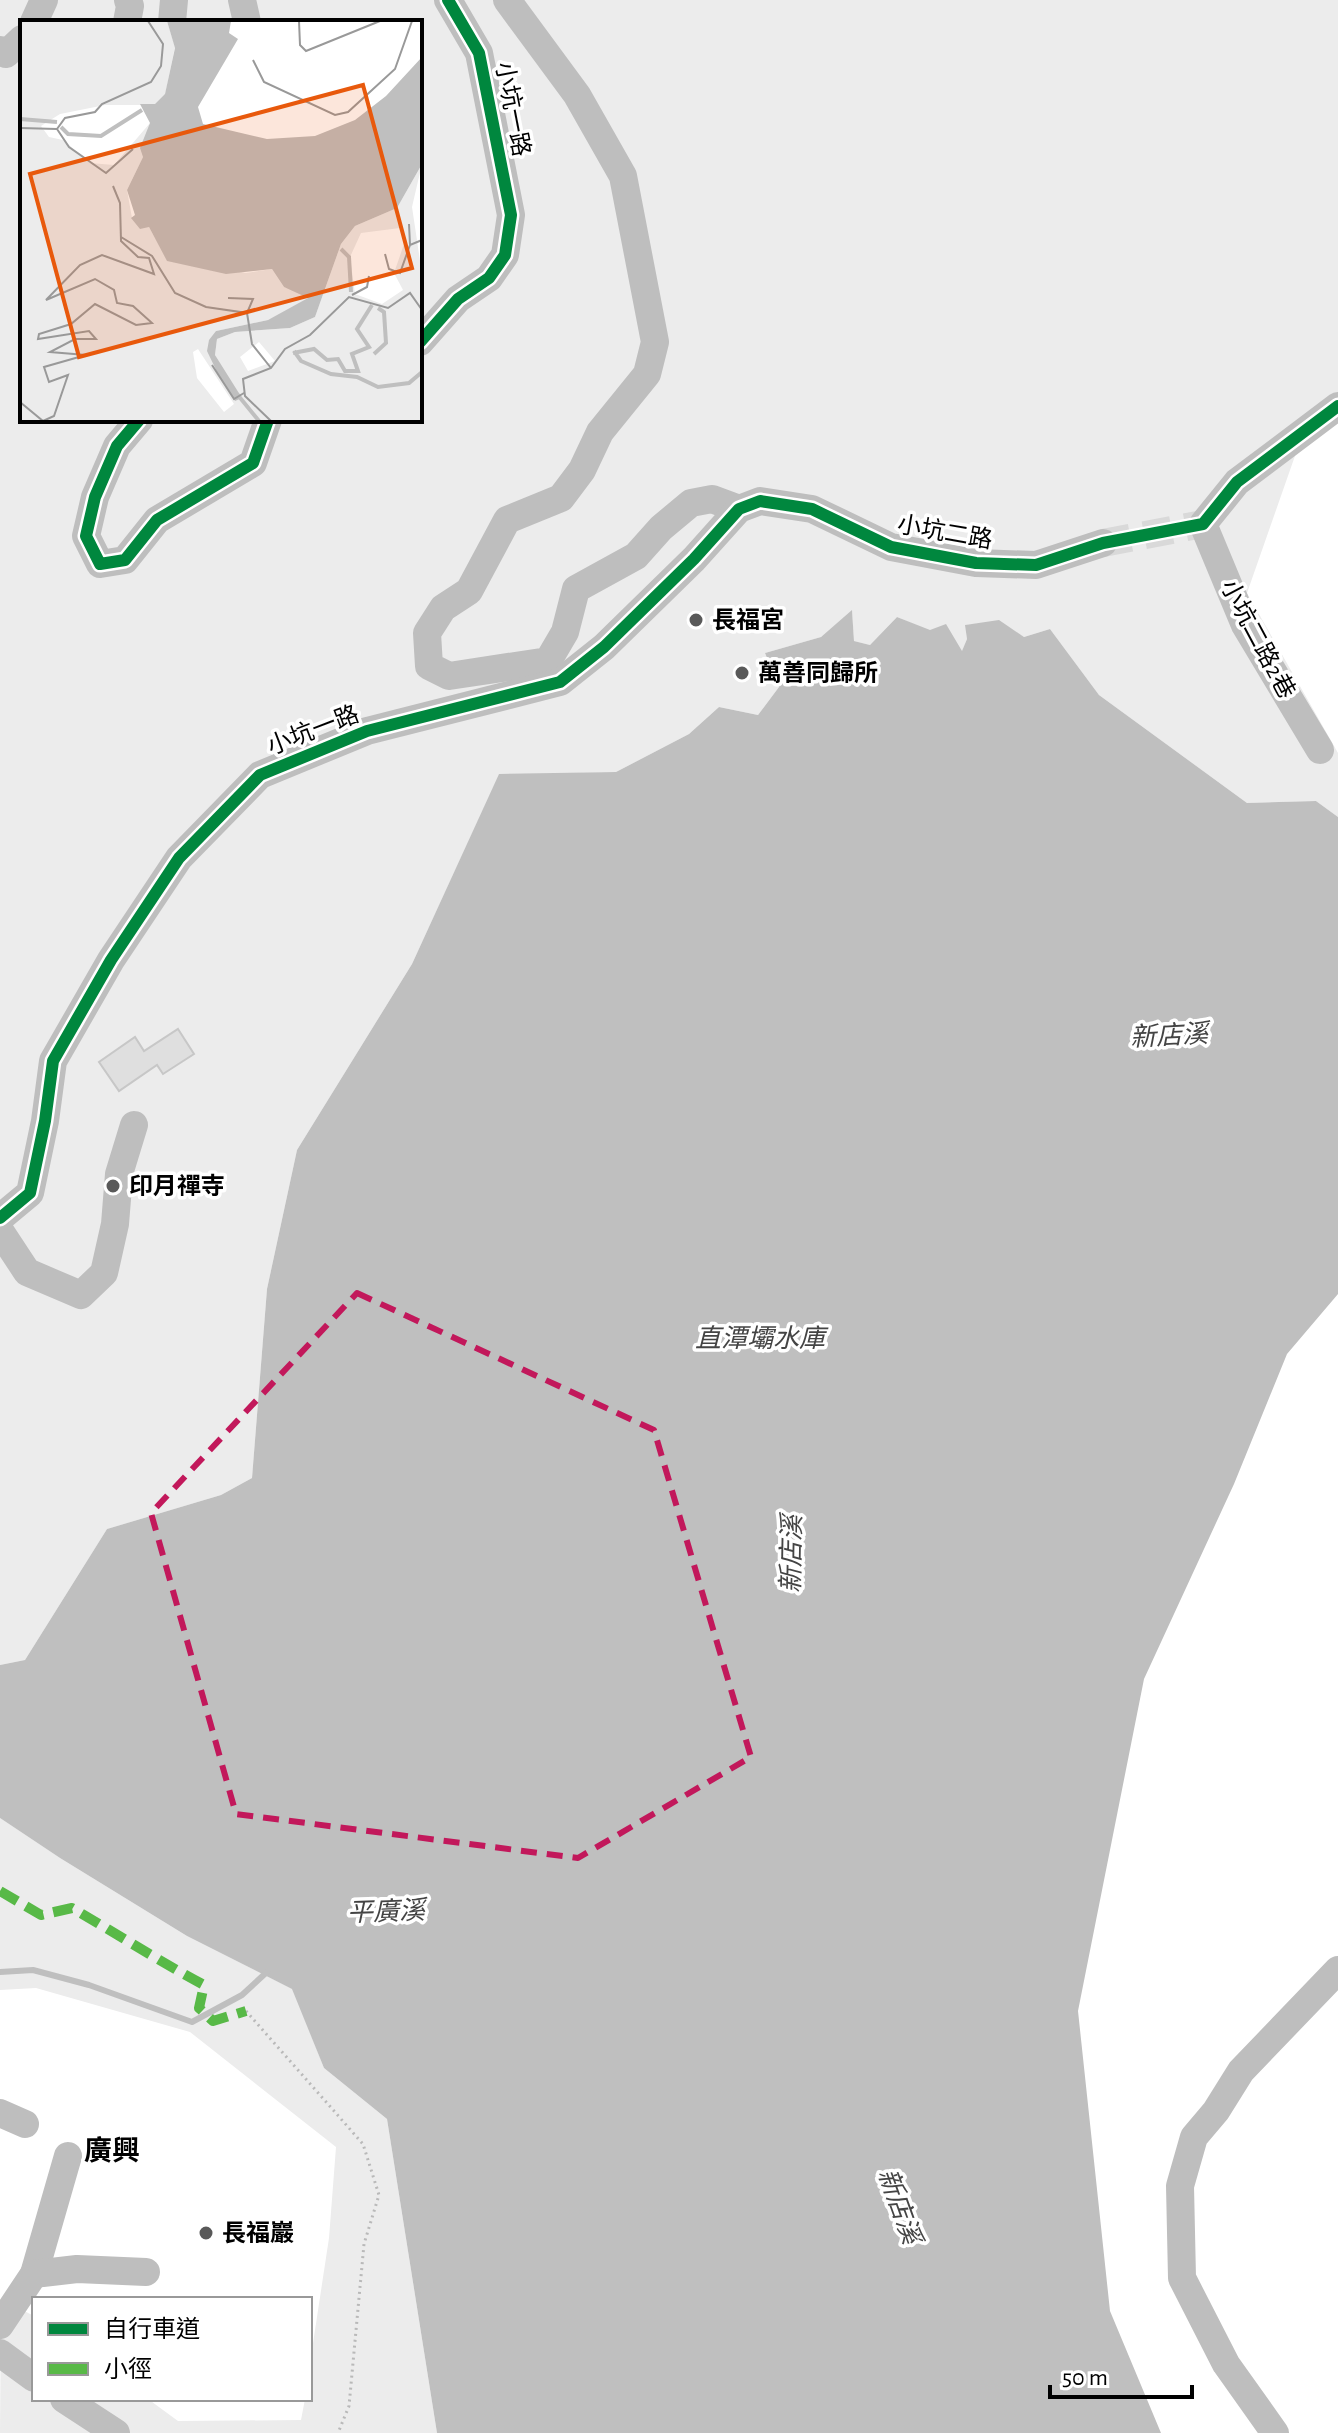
<svg xmlns="http://www.w3.org/2000/svg" width="1338" height="2433" font-family="'Alegreya Sans','Noto Sans TC',sans-serif">
  <rect width="100%" height="100%" fill="#fff"/>
  <!-- green -->
  <g fill="#ececec" fill-rule="evenodd">
    <path d="M0 0H1338V408L1303 433 1247 593 1338 753V817L1316 801 1247 803 1099 695 1050 629 1024 637 999 621 966 625 967 639 962 652 930 631 897 617 870 645 854 641 852 611 821 637 765 653 779 687 758 715 719 707 689 734 616 772 499 775 412 964 297 1150 267 1289 252 1478 221 1495 107 1529 25 1660 0 1665ZM22 22H420V420H22Z"/>
    <path d="M0 1818 60 1858 187 1936 293 1989 324 2068 387 2119 437 2433H0L1 2299 34 2316V2399H148L178 2421 301 2420 305 2399H310V2363L329 2238 336 2147 190 2032 36 1988 0 1990Z"/>
  </g>
  <!-- water -->
  <path fill="#bfbfbf" d="M852 610 854 641 870 645 897 617 930 630 946 624 962 651 967 639 965 625 999 620 1024 637 1050 629 1099 695 1247 803 1316 801 1338 817V1294L1287 1354 1234 1484 1144 1679 1078 2011 1110 2311 1161 2433H437L387 2119 324 2068 292 1989 187 1936 60 1858 0 1818V1665L25 1660 107 1529 221 1495 252 1478 267 1289 297 1150 412 964 499 774 616 772 689 734 719 707 758 715 779 687 765 653 821 637Z"/>
  <g fill="none" stroke-linecap="round" stroke-linejoin="round">
    <!-- stream -->
    <path stroke="#bfbfbf" stroke-width="6" d="M0 1972 33 1970 89 1985 192 2022 242 1995 268 1971"/>
  </g>
  <!-- building -->
  <path fill="#dfdfdf" stroke="#c7c7c7" stroke-width="2" d="M178 1029 194 1054 163 1074 157 1065 119 1091 99 1062 135 1037 144 1051Z"/>
  <g fill="none" stroke-linecap="round" stroke-linejoin="round">
    <!-- minor-tunnel -->
    <path stroke="#d9d9d9" stroke-width="28" stroke-dasharray="28 14" stroke-linecap="butt" d="M1103 543 1203 524"/>
    <!-- path -->
    <path stroke="#b9b9b9" stroke-width="3" stroke-dasharray="2 4" stroke-linecap="butt" d="M246 2011 363 2144 379 2195 364 2244 349 2406 338 2433"/>
    <!-- minor -->
    <g stroke="#bebebe" stroke-width="28">
      <path d="M242 0 247 22"/>
      <path d="M507 0 577 95 623 176 655 342 647 374 600 432 582 470 561 498 507 520 469 591 443 608 427 633 429 666 449 676 548 661 565 632 576 589 636 556 661 528 691 503 712 499 739 509"/>
      <path d="M34 22 44 0"/>
      <path d="M127 22 130 6 128 0"/>
      <path d="M172 22 174 0"/>
      <path d="M0 50 6 54 22 39"/>
      <path d="M420 342 458 299 489 278 505 255 511 215 479 53 448 0"/>
      <path d="M139 420 117 446 95 497 86 536 100 564 125 560 157 520 253 463 268 420"/>
      <path d="M1320 750 1245 625 1203 524 1237 482 1338 406"/>
      <path d="M0 1218 30 1193 45 1121 53 1061 111 960 179 858 260 775 367 731 560 682 604 647 694 559 739 509 760 501 812 509 891 547 976 563 1036 565 1103 543"/>
      <path d="M0 1231 27 1272 81 1295 104 1273 115 1224 119 1174 134 1125"/>
      <path d="M0 2113 25 2124"/>
      <path d="M34 2274 68 2156"/>
      <path d="M0 2325 34 2274 77 2269 146 2272"/>
      <path d="M0 2353 34 2378"/>
      <path d="M64 2399 116 2433"/>
      <path d="M1275 2433 1226 2364 1182 2278 1180 2186 1194 2137 1216 2111 1241 2071 1338 1970"/>
    </g>
    <!-- quiet -->
    <path stroke="#58b947" stroke-width="10" stroke-dasharray="20 10" stroke-linecap="butt" d="M0 1891 41 1915 72 1908C117 1934 159 1961 204 1985L199 2008 213 2021 246 2011"/>
    <defs>
      <g id="cycleway">
        <path d="M420 342 458 299 489 278 505 255 511 215 479 53 448 0"/>
        <path d="M139 420 117 446 95 497 86 536 100 564 125 560 157 520 253 463 268 420"/>
        <path d="M0 1218 30 1193 45 1121 53 1061 111 960 179 858 260 775 367 731 560 682 604 647 694 559 739 509 760 501 812 509 891 547 976 563 1036 565 1103 543 1203 524 1237 482 1338 406"/>
      </g>
    </defs>
    <!-- cycleway casing -->
    <use href="#cycleway" stroke="#fff" stroke-width="17"/>
    <!-- cycleway -->
    <use href="#cycleway" stroke="#00873e" stroke-width="12"/>
  </g>
  <!-- marked area -->
  <path fill="none" stroke="#c2185b" stroke-width="6" stroke-dasharray="16 10" stroke-linejoin="round" d="M357 1293 654 1430 751 1757 578 1858 236 1814 151 1513Z"/>
  <!-- markers -->
  <g fill="#595959" stroke="#fff" stroke-width="3">
    <circle cx="696" cy="620" r="8"/>
    <circle cx="742" cy="673" r="8"/>
    <circle cx="113" cy="1186" r="8"/>
    <circle cx="206" cy="2233" r="8"/>
  </g>
  <g text-anchor="middle" stroke-width="7" stroke-linejoin="round" paint-order="stroke">
    <!-- street labels -->
    <g font-size="24" fill="#000" stroke="#fff">
      <text transform="translate(513 109) rotate(79)" y="8">小坑一路</text>
      <text transform="translate(945 532) rotate(10)" y="8">小坑二路</text>
      <text transform="translate(1258 639) rotate(62)" y="8">小坑二路2巷</text>
      <text transform="translate(313 730) rotate(-21)" y="8">小坑一路</text>
    </g>
    <!-- poi labels -->
    <g font-size="24" font-weight="bold" fill="#000" stroke="#fff" text-anchor="start">
      <text x="712" y="628">長福宮</text>
      <text x="758" y="681">萬善同歸所</text>
      <text x="129" y="1194">印月禪寺</text>
      <text x="222" y="2241">長福巖</text>
    </g>
    <!-- water labels -->
    <g font-size="26" font-style="italic" fill="#444" stroke="#fff">
      <text transform="translate(1169 1035) rotate(-3)" y="9">新店溪</text>
      <text x="760" y="1347">直潭壩水庫</text>
      <text transform="translate(791 1554) rotate(-89)" y="9">新店溪</text>
      <text transform="translate(386 1911) rotate(-2)" y="9">平廣溪</text>
      <text transform="translate(900 2206) rotate(70)" y="9">新店溪</text>
    </g>
    <!-- quarter labels -->
    <g font-size="28" font-weight="bold" fill="#000" stroke="#fff">
      <text x="112" y="2160">廣興</text>
    </g>
  </g>
  <!-- overview -->
  <g transform="translate(20 20)">
    <rect width="402" height="402" fill="#fff"/>
    <path d="M0 1H147L155 27 145 75 135 85H85L40 94 21 106 29 117 43 120 70 143 94 145 130 103 123 137 107 170 112 198 129 207 147 240 226 253 252 249 264 267 285 273 288 278 275 288 248 300 196 311 188 331 207 360 195 335 197 319 215 312 270 308 295 297 321 224 335 206 377 188 402 144 392 187 402 254V401H0ZM380 208 384 224 374 253 383 270 362 284 335 274 330 237 341 213ZM239 322 255 341 228 351 220 337ZM178 329 214 384 204 392 177 358 173 332Z" fill="#ececec" fill-rule="evenodd"/>
    <path d="M147 1H211L209 13 218 19 178 87 183 104 247 119 295 116 335 100 366 76 402 37V144L377 188 335 206 321 224 295 297 270 308 215 312 197 319 195 335 222 378 215 381 198 354 187 331 189 320 196 311 248 300 288 278 264 267 252 249 206 254 147 241 129 207 120 209 111 198 115 195 107 170 123 137 120 128 130 103 120 84H135L145 74 155 28Z" fill="#bfbfbf"/>
    <path fill="none" stroke="#bfbfbf" stroke-width="4" d="M0 99 37 102M41 107 48 114 81 116 122 90M321 229 329 237 331 272M274 331 281 341 311 354 337 357 358 367 389 363 402 352M273 333 294 329 307 340 318 339 325 351H338L332 334 349 327 337 309 352 285M354 334 366 323 364 292 358 288M217 374 239 401"/>
    <path fill="none" stroke="#999" stroke-width="2" d="M279 1 280 25 286 31 360 1M233 40 244 62 315 95 328 92 375 49 392 1M0 108 37 109M37 109 45 98 75 92 82 84 131 62 141 46 143 24 128 1M37 109 49 127 86 153 113 129M389 204 390 225 402 220M101 217 132 236 155 273 186 287 227 293 232 324 251 348M365 234 369 249 380 253 390 225M332 275 347 267 349 256M208 278 233 279 227 293M192 345 214 379 224 373M0 382 23 401 34 396 48 355 29 362 24 347 66 335 30 332 55 319H76L69 311 18 319 19 314 51 304 75 284 116 305 132 303 113 286 97 283 94 270 75 259 26 280 60 245 82 235 134 254 129 238 118 237 101 221 100 183 93 166M251 401 225 376 223 359 251 348 265 329 290 315 329 277 368 288 390 273 402 290"/>
    <path fill="#e8590c" fill-opacity="0.15" stroke="#e8590c" stroke-width="4" d="M343 65 392 248 59 337 10 154Z"/>
    <rect width="402" height="402" fill="none" stroke="#000" stroke-width="4"/>
  </g>
  <!-- legend -->
  <rect x="32" y="2297" width="280" height="104" fill="#ffffff" stroke="#999999" stroke-width="2"/>
  <rect x="48" y="2323" width="40" height="12" fill="#00873e" stroke="#999999" stroke-width="2"/>
  <text x="104" y="2337" font-size="24" fill="#000000">自行車道</text>
  <rect x="48" y="2363" width="40" height="12" fill="#58b947" stroke="#999999" stroke-width="2"/>
  <text x="104" y="2377" font-size="24" fill="#000000">小徑</text>
  <!-- scale -->
  <path d="M1050 2385v12h142v-12" fill="none" stroke="#000000" stroke-width="4"/>
  <text x="1062" y="2385" font-size="24" fill="#000000" stroke="#ffffff" stroke-width="6" paint-order="stroke">50 m</text>
</svg>
